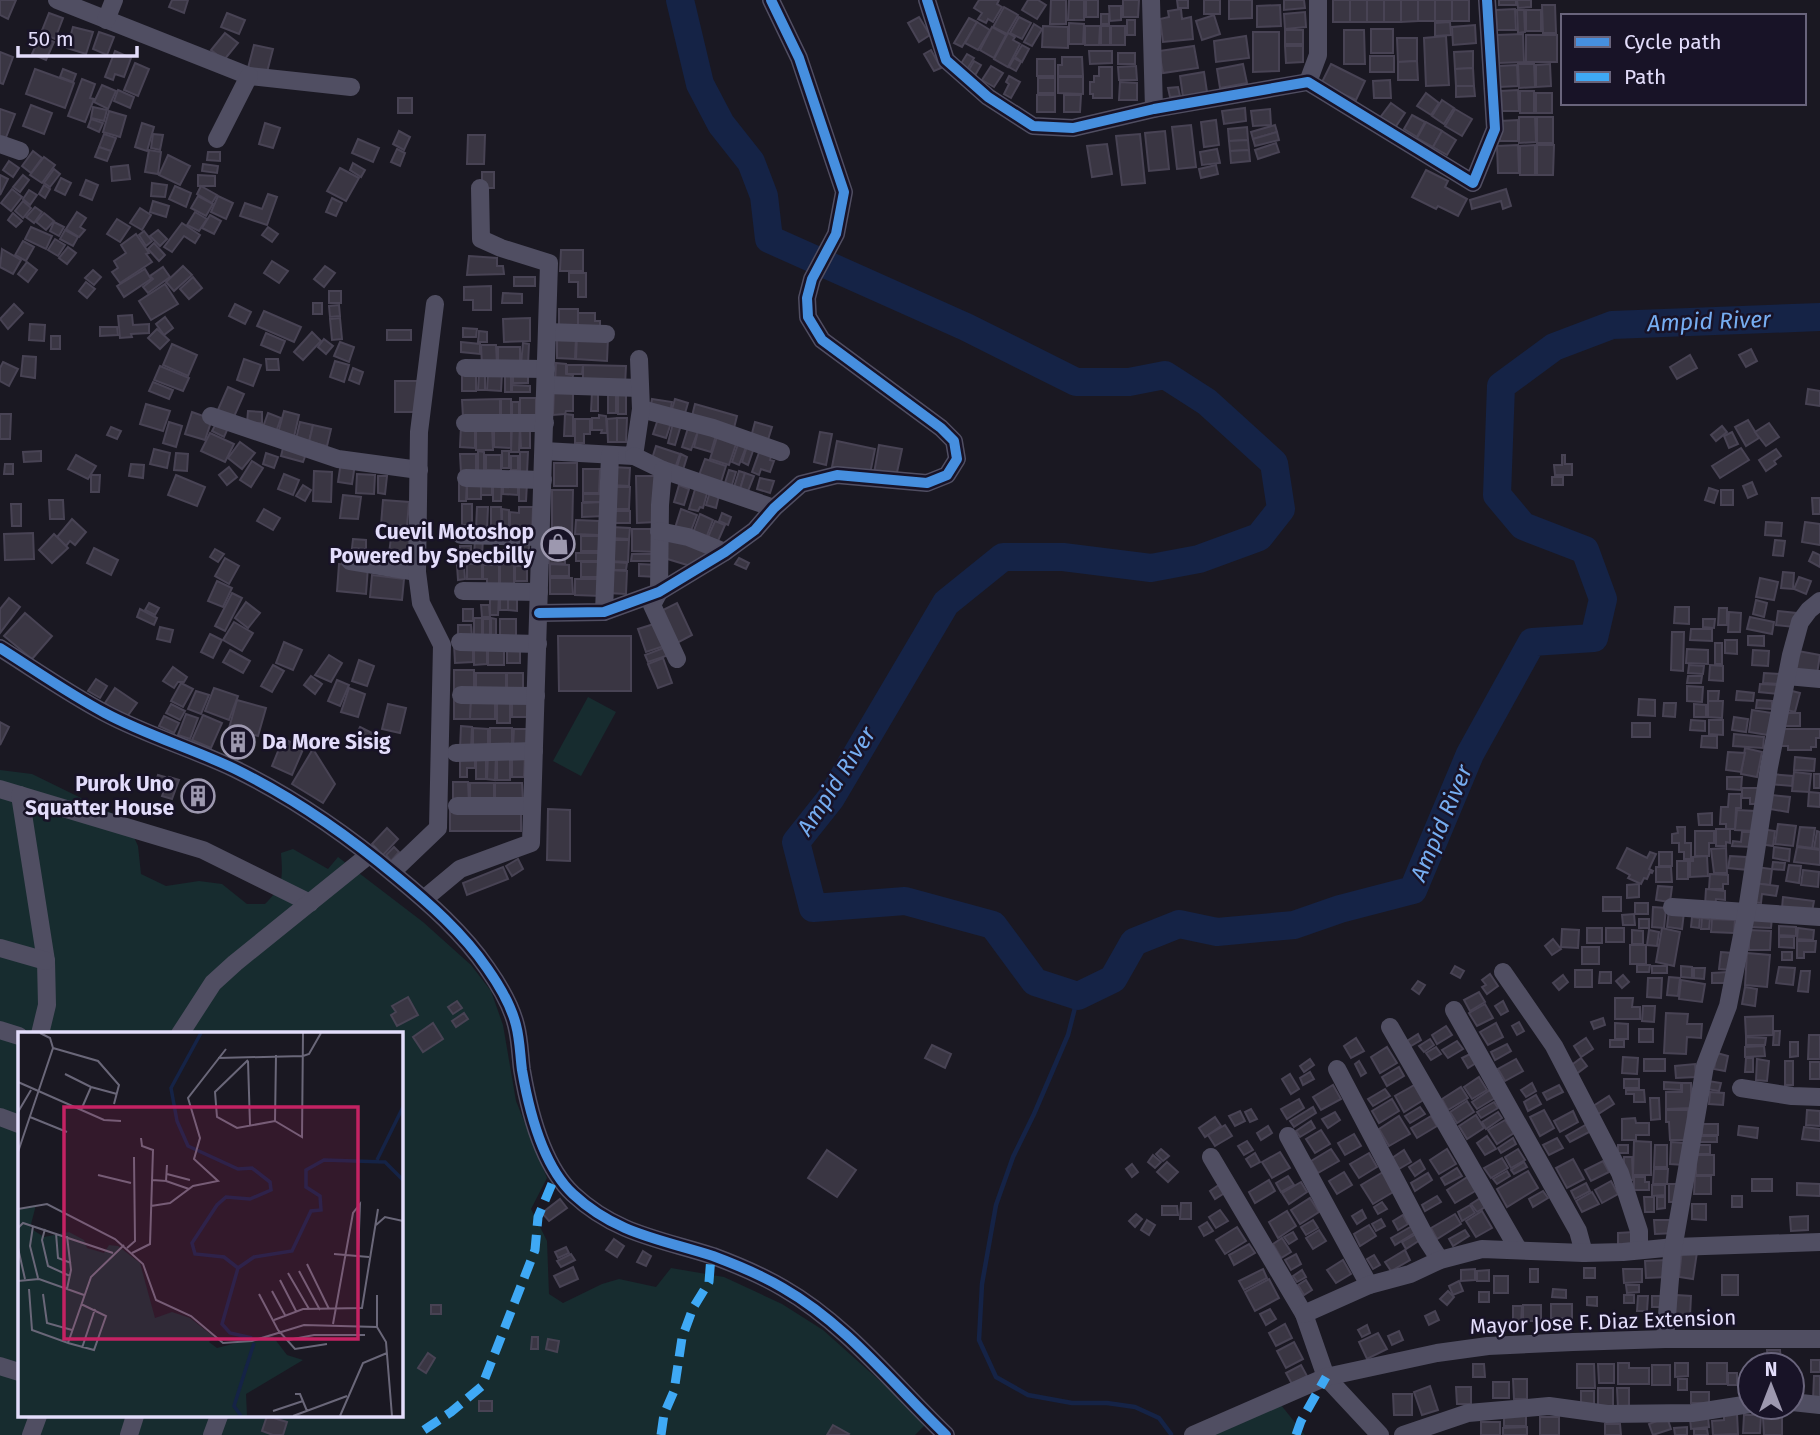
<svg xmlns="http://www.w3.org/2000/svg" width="1820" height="1435" font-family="'Fira Sans',sans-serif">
  <rect width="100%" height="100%" fill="#1a1822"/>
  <!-- green -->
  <g fill="#172c2f" fill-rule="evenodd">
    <path d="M588 697 616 712 581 776 553 761Z"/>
    <path d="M0 770 32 774 126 820 138 846 141 874 166 886 199 881 222 884 247 904H265C283 886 283 879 281 853L293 849 328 869 338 857 423 922 471 965 491 991 503 1025 516 1101 547 1178 531 1209 547 1241 549 1294 563 1303 602 1284 619 1279 656 1287 671 1268 724 1277 782 1304 823 1330 927 1423 915 1435H0ZM19 1034H401V1416H19Z"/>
    <path d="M1281 1405 1305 1435H1209Z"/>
  </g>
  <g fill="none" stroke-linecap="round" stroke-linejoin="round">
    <!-- stream -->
    <path stroke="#152346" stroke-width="4.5" d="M1078 996 1068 1035 1034 1114 1013 1157 996 1205 982 1284 979 1340 996 1377 1028 1395 1072 1403H1107L1135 1407 1159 1418 1171 1434"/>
    <!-- river -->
    <path stroke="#152346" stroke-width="28" d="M680 0 700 84 721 124 751 162 764 196 769 239 966 327 1076 382H1129L1165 375 1207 402 1274 463 1281 509 1259 537 1199 559 1151 568 1063 557H1003L946 603 831 798 796 842 813 908 905 901 993 925 1035 982 1078 996 1113 979 1134 942 1179 924 1217 932 1294 925 1340 909 1413 890 1470 754 1532 642 1594 638 1603 599 1585 550 1523 526 1497 495 1501 386 1554 347 1612 325 1820 317"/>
  </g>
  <!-- building -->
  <g fill="#3a3643" stroke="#484354" stroke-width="2">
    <path d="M0 0H16L8 19 0 15Z"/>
    <path d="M172 0H188L184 13 169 7Z"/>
    <path d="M979 0H999L997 4 1002 7 993 22 988 19 986 23 978 19 982 13 974 8Z"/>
    <path d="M1028 0H1038L1046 5 1037 19 1022 10Z"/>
    <path d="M1051 0H1066V24H1050Z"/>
    <path d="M1069 0H1084V20H1068Z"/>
    <rect x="1086" y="0" width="12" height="17"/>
    <path d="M1123 0H1139L1138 17H1123Z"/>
    <path d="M1177 0H1188V8H1178Z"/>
    <rect x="1204" y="0" width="16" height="14"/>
    <path d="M1229 0H1252V18L1229 19Z"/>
    <path d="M1284 0H1304L1305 8 1284 10Z"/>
    <rect x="1333" y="0" width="17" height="22"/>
    <rect x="1350" y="0" width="17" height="22"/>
    <rect x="1367" y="0" width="17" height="22"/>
    <rect x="1384" y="0" width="17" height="22"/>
    <path d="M1401 0H1418V21L1401 22Z"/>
    <rect x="1418" y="0" width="17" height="21"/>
    <rect x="1435" y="0" width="17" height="21"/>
    <rect x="1452" y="0" width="17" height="21"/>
    <rect x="1499" y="0" width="17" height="5"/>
    <path d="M1517 0H1531V7L1518 8Z"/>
    <path d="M1280 5 1281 26 1257 27V6Z"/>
    <path d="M1542 5H1555L1556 33H1543Z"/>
    <path d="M1109 6H1121V20L1110 21Z"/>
    <path d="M1004 7 1018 15 1007 34 993 27Z"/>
    <path d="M1181 9 1182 19 1191 17 1193 39 1163 42 1160 19 1169 17 1168 11Z"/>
    <path d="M1515 9 1516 30H1497L1496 10Z"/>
    <path d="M1517 10H1524L1525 32 1518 33Z"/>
    <rect x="1526" y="10" width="15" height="21"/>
    <path d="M1305 12 1306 27 1285 29 1284 14Z"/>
    <path d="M49 13 63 18 55 39 41 33Z"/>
    <path d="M227 13 245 20 239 34 221 27Z"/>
    <rect x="1101" y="14" width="8" height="10"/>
    <path d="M1214 15 1220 34 1202 40 1196 21Z"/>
    <path d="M919 17 930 35 919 42 908 23Z"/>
    <path d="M1019 17 1031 23 1022 39 1010 33Z"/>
    <path d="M969 18 977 22 962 47 954 43Z"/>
    <rect x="1127" y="20" width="8" height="15"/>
    <path d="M977 22 990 30 978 50 965 43Z"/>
    <path d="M1450 22 1451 35 1435 36V23Z"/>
    <path d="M1069 23 1084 24 1083 44H1069Z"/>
    <path d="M1034 24 1042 29 1032 46 1024 42Z"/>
    <path d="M1475 25 1476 43 1453 45 1452 27Z"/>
    <path d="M1043 26 1068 27V48L1042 47Z"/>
    <path d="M1085 26H1100L1099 45H1085Z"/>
    <rect x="1101" y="26" width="9" height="19"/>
    <rect x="1111" y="26" width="14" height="19"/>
    <path d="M73 27 93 32 86 54 67 48Z"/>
    <path d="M992 27 1006 35 994 58 980 50Z"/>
    <rect x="1371" y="29" width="22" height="24"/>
    <rect x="1285" y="30" width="18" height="14"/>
    <path d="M1344 30H1364L1365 64H1344Z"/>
    <path d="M99 32 114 37 107 55 93 49Z"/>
    <path d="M1253 32H1279V71L1253 72Z"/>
    <path d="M225 33 238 43 224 60 211 50Z"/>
    <path d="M1008 33 1015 37 1013 40 1020 44 1008 67 994 59Z"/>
    <path d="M1523 34 1524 62 1498 63 1497 35Z"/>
    <rect x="1526" y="35" width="31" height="27"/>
    <path d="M40 36 54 42 46 60 32 54Z"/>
    <path d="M1246 36 1249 58 1216 62 1214 41Z"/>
    <path d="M1446 36 1449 85 1426 86 1424 38Z"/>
    <path d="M1397 38H1417V61L1398 62Z"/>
    <path d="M254 45 273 49 267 72 248 68Z"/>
    <path d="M1022 45 1029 49 1022 62 1015 57Z"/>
    <path d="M1194 46 1198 68 1163 73 1159 51Z"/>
    <path d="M1285 46H1303V62L1286 63Z"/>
    <path d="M931 50 941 68 934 71 924 54Z"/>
    <path d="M115 51 131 58 124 77 115 74 113 80 105 77Z"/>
    <path d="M1089 51H1112V63L1090 64Z"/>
    <path d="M1473 51V68L1455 69 1454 52Z"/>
    <path d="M0 52 13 57 3 84 0 83Z"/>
    <rect x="1118" y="53" width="17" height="11"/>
    <path d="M967 54 974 58 966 71 959 67Z"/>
    <rect x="1370" y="56" width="24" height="16"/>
    <path d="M1062 57H1082L1083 76H1058V65H1062Z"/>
    <path d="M1014 58 1021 62 1016 71 1009 67Z"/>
    <rect x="1037" y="59" width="18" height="17"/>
    <path d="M974 61 981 65 973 79 966 75Z"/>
    <path d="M1417 61 1418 80H1398V62Z"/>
    <path d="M135 63 149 69 138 96 124 90Z"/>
    <path d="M1243 64 1247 83 1220 88 1217 69Z"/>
    <path d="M1331 64 1365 81 1356 100 1321 84Z"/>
    <path d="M1518 64H1534L1535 87 1519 88Z"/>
    <path d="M1550 64 1551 86 1536 87V65Z"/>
    <path d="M1517 65 1518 86 1499 87 1498 66Z"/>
    <path d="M991 66 1003 73 994 87 982 80Z"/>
    <path d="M1136 66 1137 80H1119L1118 67Z"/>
    <path d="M1099 67H1112V98H1093V94H1090V82H1094V76H1099Z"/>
    <path d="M1473 68 1474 86H1456L1455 69Z"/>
    <path d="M35 69 74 83 65 108 26 94Z"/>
    <path d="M63 69 76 74 73 82 60 77Z"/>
    <path d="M1204 72 1207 92 1183 97 1180 76Z"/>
    <path d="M1009 76 1020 82 1011 98 1004 94 1009 84 1006 82Z"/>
    <path d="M1058 77H1083V94L1058 93Z"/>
    <rect x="1038" y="78" width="17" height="15"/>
    <path d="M82 79 95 84 90 98 94 99 85 122 68 116Z"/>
    <path d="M1390 80 1391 98H1374L1373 81Z"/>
    <path d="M1120 82 1137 83V100H1119Z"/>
    <path d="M102 85 116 91 108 109 94 102Z"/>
    <path d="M1456 86H1474L1475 96 1456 97Z"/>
    <path d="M1178 87 1180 96 1170 97 1168 88Z"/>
    <path d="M118 90 134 97 130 108 114 101Z"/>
    <path d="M1518 90 1519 111H1502L1501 91Z"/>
    <rect x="1520" y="91" width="14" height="22"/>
    <path d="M1426 93 1439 103 1431 115 1417 106Z"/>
    <rect x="1536" y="93" width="16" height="20"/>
    <rect x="1037" y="95" width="18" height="17"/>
    <path d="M1064 95H1081L1080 112H1064Z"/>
    <rect x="398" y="98" width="14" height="15"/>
    <path d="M1442 100 1454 108 1444 124 1432 116Z"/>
    <path d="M1391 103 1405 113 1394 129 1379 119Z"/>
    <path d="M31 105 52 113 44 134 23 126Z"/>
    <path d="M93 107 107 110 104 121 91 118Z"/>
    <path d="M1245 108 1246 121 1224 124 1222 111Z"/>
    <path d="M0 109 15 114 5 140 0 138Z"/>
    <path d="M1270 109 1271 125 1253 126 1251 111Z"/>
    <path d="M1455 109 1472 119 1462 136 1445 126Z"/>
    <path d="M109 111 126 116 120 137 103 132Z"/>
    <path d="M1412 115 1425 122 1417 137 1404 129Z"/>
    <path d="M1519 117H1535L1536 142 1519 143Z"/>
    <rect x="1537" y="117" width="16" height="26"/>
    <path d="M91 119 103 123 99 132 88 127Z"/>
    <path d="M1216 120 1219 145 1204 147 1201 122Z"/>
    <path d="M1518 120V141H1500V121Z"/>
    <path d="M1426 122 1442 131 1433 147 1417 138Z"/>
    <path d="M142 123 154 127 147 151 135 147Z"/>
    <path d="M265 123 280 128 273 148 259 144Z"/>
    <path d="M1191 125 1196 167 1177 169 1172 127Z"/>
    <path d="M1275 125 1277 132 1253 139 1251 132Z"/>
    <path d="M1247 127 1248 140 1229 141 1228 129Z"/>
    <path d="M399 131 410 137 404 150 393 144Z"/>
    <path d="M1165 131 1169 169 1149 171 1145 133Z"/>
    <path d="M1442 131 1456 140 1447 155 1433 147Z"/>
    <path d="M1277 132 1279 140 1255 146 1253 139Z"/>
    <path d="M104 134 116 138 111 151 99 147Z"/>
    <path d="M153 134 163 135 160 150 151 148Z"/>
    <path d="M1140 134 1145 183 1122 185 1116 136Z"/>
    <path d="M468 135H485L484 164H467Z"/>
    <path d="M358 139 379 148 373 162 352 153Z"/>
    <path d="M1248 140 1249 150 1230 151 1229 141Z"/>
    <path d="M1276 143 1279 152 1258 159 1255 150Z"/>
    <path d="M1107 144 1112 174 1092 177 1087 146Z"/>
    <path d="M1518 145 1519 173H1498L1497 146Z"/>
    <path d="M1535 145V175H1520V146Z"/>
    <path d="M1537 145H1554L1553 175H1537Z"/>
    <path d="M99 147 111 151 107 161 95 157Z"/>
    <path d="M397 149 405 153 400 166 391 162Z"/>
    <path d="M1217 149 1220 163 1202 165 1200 152Z"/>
    <path d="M149 150 161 152 158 174 145 172Z"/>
    <path d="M1249 150 1250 161 1231 163 1230 151Z"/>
    <path d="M33 151 42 158 31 173 22 166Z"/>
    <path d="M208 152H220V161L207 160Z"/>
    <path d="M168 155 190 166 180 185 159 175Z"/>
    <path d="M44 157 55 165 42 183 30 175Z"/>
    <path d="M9 161 19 168 13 177 3 170Z"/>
    <path d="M353 163 365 170 361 177 350 170Z"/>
    <path d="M203 164 218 166 217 173 202 171Z"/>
    <path d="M128 165 130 179 112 181 111 167Z"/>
    <path d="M1216 165 1218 174 1201 178 1199 169Z"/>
    <path d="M340 168 359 178 346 201 327 191Z"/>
    <path d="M54 169 60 174 50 187 44 183Z"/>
    <path d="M1426 170 1448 181 1445 187 1467 199 1458 216 1438 206 1436 209 1412 197Z"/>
    <rect x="482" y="172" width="12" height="16"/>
    <path d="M0 175 8 179 0 195Z"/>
    <path d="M23 175 29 180 20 192 13 187Z"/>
    <path d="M198 175 215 176V186H198Z"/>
    <path d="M61 178 71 183 65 195 55 190Z"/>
    <path d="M86 180 98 185 92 200 80 195Z"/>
    <path d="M152 183 167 185 165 197 151 196Z"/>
    <path d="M44 185 50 189 45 198 39 194Z"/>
    <path d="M175 186 191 193 186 207 169 199Z"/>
    <path d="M201 186 217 195 212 203 197 194Z"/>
    <path d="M12 189 22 197 11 211 1 203Z"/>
    <path d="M1506 189 1511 206 1503 209 1501 201 1472 209 1470 200Z"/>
    <path d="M29 190 37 195 30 205 23 199Z"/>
    <path d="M268 194 277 197 267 225 240 216 245 203 262 209Z"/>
    <path d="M198 196 213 204 206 216 191 208Z"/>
    <path d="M218 196 233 203 226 219 211 212Z"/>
    <path d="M332 198 342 203 336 216 326 212Z"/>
    <path d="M23 201 31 208 23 218 15 211Z"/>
    <path d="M153 201 169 206 166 217 150 212Z"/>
    <path d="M35 207 42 212 34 223 26 217Z"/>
    <path d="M140 208 151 215 142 230 130 223Z"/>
    <path d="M77 212 86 218 80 227 85 230 79 237 66 229Z"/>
    <path d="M195 212 207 219 199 231 187 225Z"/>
    <path d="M13 213 22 221 16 227 8 220Z"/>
    <path d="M44 213 54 221 46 230 36 222Z"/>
    <path d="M210 215 221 221 214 234 202 228Z"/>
    <path d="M117 219 130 227 120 242 107 234Z"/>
    <path d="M54 222 64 227 59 236 50 231Z"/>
    <path d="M182 223 200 235 195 243 184 236 172 252 164 247Z"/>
    <path d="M31 227 52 236 46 249 25 239Z"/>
    <path d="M268 227 278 234 272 242 262 235Z"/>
    <path d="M65 230 78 237 73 246 60 239Z"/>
    <path d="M158 230 167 239 160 246 150 236Z"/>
    <path d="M144 231 152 241 146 246 139 235Z"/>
    <path d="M136 234 149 253 146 254 152 262 120 283 112 272 118 268 114 261 126 253 121 245Z"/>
    <path d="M55 239 65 245 58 256 48 250Z"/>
    <path d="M23 241 34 247 26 261 15 255Z"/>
    <path d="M154 243 165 255 159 261 148 249Z"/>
    <path d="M68 247 76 253 67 264 59 258Z"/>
    <path d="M2 249 21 260 13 274 0 267Z"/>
    <path d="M561 250H583V271H560Z"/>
    <path d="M469 256 497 258V266H503L504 274 467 275Z"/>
    <path d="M272 261 288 271 279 283 264 273Z"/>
    <path d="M27 262 37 270 28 282 18 274Z"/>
    <path d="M183 266 192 275 174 291 166 282Z"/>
    <path d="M325 266 335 273 324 287 314 279Z"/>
    <path d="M163 267 170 277 148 293 143 287 153 279 150 276Z"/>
    <path d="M145 269 151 279 124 297 117 286Z"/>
    <path d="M93 270 101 277 94 285 85 278Z"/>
    <path d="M569 273H586V297H578V282H569Z"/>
    <path d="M193 277 202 288 189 299 180 289Z"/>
    <rect x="514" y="277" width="21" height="9"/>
    <path d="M86 282 95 289 87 298 79 291Z"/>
    <path d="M165 284 178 304 151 320 139 301Z"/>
    <path d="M491 286V310H473V300H464V287Z"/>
    <rect x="329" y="291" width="12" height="12"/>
    <path d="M503 293 522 294V303H502Z"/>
    <rect x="313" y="303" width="9" height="11"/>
    <path d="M14 304 23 313 8 329 0 319Z"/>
    <path d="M235 304 251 312 245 324 229 316Z"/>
    <path d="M339 305 340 316 330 317 329 306Z"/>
    <path d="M559 309H578V331L559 330Z"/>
    <path d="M264 311 301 327 294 342 257 326Z"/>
    <path d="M578 313H595V321H600V332L578 333Z"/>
    <path d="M132 315 133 325 149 324V333L131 334 132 337 120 338 118 316Z"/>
    <path d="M165 317 173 328 164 335 156 324Z"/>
    <path d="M340 318 342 339 332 340 330 319Z"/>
    <path d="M530 318V341L504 342 503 319Z"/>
    <path d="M30 324 45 325 44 341 29 340Z"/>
    <path d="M100 327H117L118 335 100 336Z"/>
    <path d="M463 328 477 329 476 337H463Z"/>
    <path d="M157 329 169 340 160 349 148 338Z"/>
    <rect x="387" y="330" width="24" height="10"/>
    <path d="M479 331 487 332V342H478Z"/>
    <path d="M312 332 321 341 303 360 294 352Z"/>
    <path d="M266 333 285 341 280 353 261 345Z"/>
    <rect x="51" y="336" width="9" height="13"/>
    <path d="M557 336H576L575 359 557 358Z"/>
    <path d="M577 336 608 338 607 361 576 359Z"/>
    <path d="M324 339 333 346 326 354 318 347Z"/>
    <path d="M340 342 354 347 349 362 334 356Z"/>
    <path d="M461 342 480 344V354L461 352Z"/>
    <path d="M523 343 529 344 528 365 521 364Z"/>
    <path d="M172 344 197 355 188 376 163 365Z"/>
    <path d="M481 345H496L497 365H482Z"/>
    <rect x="498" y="347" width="22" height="16"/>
    <path d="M1751 349 1757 361 1746 367 1739 355Z"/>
    <path d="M1690 355 1697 368 1677 379 1670 367Z"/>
    <path d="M23 356 36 357 35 378 21 376Z"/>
    <path d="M244 359 261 365 253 386 237 380Z"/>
    <path d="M266 359H278L279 370H267Z"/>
    <path d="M335 361 349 365 344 382 330 377Z"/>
    <path d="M3 362 18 369 9 386 0 381V368Z"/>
    <path d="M556 363 566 364V374L573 375 572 385 555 384Z"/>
    <path d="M567 365H583L582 374H567Z"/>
    <path d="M583 365 626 366 625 386 583 384Z"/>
    <path d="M160 366 189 378 183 391 154 380Z"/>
    <path d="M353 368 363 372 359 384 349 380Z"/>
    <path d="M479 371H485V390H478Z"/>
    <rect x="513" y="371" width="15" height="12"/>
    <rect x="462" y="372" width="14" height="19"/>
    <path d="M488 373H502L501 391 487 390Z"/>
    <rect x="505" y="374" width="6" height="18"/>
    <path d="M395 381H422L416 412H395Z"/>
    <path d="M153 382 173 390 169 399 149 391Z"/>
    <path d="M512 385 530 386V392H512Z"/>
    <path d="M228 387 244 394 233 419 217 412Z"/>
    <rect x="608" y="389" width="8" height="24"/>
    <path d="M1808 389 1820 391V406L1806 404Z"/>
    <path d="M554 391 573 392V411H566L565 414 553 415Z"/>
    <rect x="618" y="391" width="8" height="23"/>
    <path d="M592 392H598V411H591Z"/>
    <rect x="520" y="398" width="16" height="20"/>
    <path d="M500 399V417H463L462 400Z"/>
    <rect x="501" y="399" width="10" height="23"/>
    <path d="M652 399 672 402 670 413 650 410Z"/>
    <path d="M675 399 688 403 683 420 670 416Z"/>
    <rect x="512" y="402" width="7" height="15"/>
    <path d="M146 404 170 411 163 431 140 424Z"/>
    <path d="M695 404 737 416 733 432 691 420Z"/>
    <path d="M248 411 262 412V423H247Z"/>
    <path d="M284 411 299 415 294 437 278 433Z"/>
    <path d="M192 412 212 419 205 440 185 434Z"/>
    <path d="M268 413 281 418 276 432 263 427Z"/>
    <path d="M0 414H11L10 439H0Z"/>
    <path d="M565 414 573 415V436H564Z"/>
    <path d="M599 415 606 416 607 433H601L602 430H592V418H599Z"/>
    <path d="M659 416 672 420 666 438 653 434Z"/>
    <path d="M617 418H627L626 442H617Z"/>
    <path d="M617 418V442H608L607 419Z"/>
    <path d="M575 419H590V434H584V443H575Z"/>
    <path d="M218 420 229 426 224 437 212 431Z"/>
    <path d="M1748 420 1759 438 1746 446 1735 427Z"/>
    <path d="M169 422 182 426 176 447 163 443Z"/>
    <path d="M300 422 313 425 309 442 296 439Z"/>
    <path d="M755 422 772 427 767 443 751 437Z"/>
    <path d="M673 423 681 425 675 445 668 443Z"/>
    <path d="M1769 423 1779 437 1766 446 1755 432Z"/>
    <path d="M494 424 511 425V448L494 447Z"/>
    <path d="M313 425 331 429 327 446 309 442Z"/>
    <path d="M512 425H520L519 452H511Z"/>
    <path d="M461 426H475V448L460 447Z"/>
    <path d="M520 426H530V448H521Z"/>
    <path d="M1722 426 1727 432 1716 441 1711 435Z"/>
    <path d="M111 427 121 431 117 439 107 435Z"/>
    <path d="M699 427 717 432 711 452 694 447Z"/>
    <path d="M492 428 493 450H476V429Z"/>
    <path d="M688 428 698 431 691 450 682 447Z"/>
    <path d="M820 432 832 434 826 465 814 462Z"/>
    <path d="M1732 432 1738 444 1729 448 1724 436Z"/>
    <path d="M210 433 234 444 225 462 201 451Z"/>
    <path d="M718 434 737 441 729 465 710 459Z"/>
    <path d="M837 441 875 449 870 474 832 467Z"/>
    <path d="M240 442 255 453 242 469 228 458Z"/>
    <path d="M748 443 755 445 748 465 742 462Z"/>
    <path d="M284 444 307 451 303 462 281 456Z"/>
    <path d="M738 444 746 447 739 465 732 462Z"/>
    <path d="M879 445 902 449 896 477 874 473Z"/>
    <path d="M656 446 680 454 674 471 651 462Z"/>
    <path d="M761 447 773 451 770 460 774 461 770 472 761 469 759 475 752 472Z"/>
    <path d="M1741 448 1749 460 1720 478 1712 466Z"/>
    <path d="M154 449 170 453 167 468 150 464Z"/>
    <path d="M1776 449 1781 456 1774 461 1776 464 1766 471 1759 460Z"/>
    <path d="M41 451V461L24 462 23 452Z"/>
    <path d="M478 451 484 452V472L478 471Z"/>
    <rect x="502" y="451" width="7" height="17"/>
    <path d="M520 452H528L527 473 520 472Z"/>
    <path d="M176 453 188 454 187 471 174 470Z"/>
    <path d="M266 453 278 457 274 468 263 464Z"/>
    <path d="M460 454H476V472L461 473Z"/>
    <path d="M681 454 687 457 682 473 676 470Z"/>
    <path d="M76 455 96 466 88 479 68 469Z"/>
    <rect x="486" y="455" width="15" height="15"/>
    <path d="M1562 455H1565V464H1572V475H1555L1554 465H1562Z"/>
    <rect x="511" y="456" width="7" height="14"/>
    <path d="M705 459 726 466 720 485 698 478Z"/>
    <path d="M252 461 263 468 251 487 240 480Z"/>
    <path d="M341 462 355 464 352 484 338 482Z"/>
    <rect x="554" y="463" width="23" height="23"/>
    <path d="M5 464H13V474H4Z"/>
    <path d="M131 464 144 465 143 478 129 476Z"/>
    <path d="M229 467 237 477 227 485 219 475Z"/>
    <path d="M612 467 630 468 629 486 611 485Z"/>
    <path d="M583 469H600L599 493H583Z"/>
    <path d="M729 470 736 472 731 488 724 486Z"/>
    <path d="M314 471 332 472 331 502 313 501Z"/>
    <path d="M739 471 745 473 740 489 734 487Z"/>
    <path d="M745 473 754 476 748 491 740 489Z"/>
    <path d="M284 474 299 480 293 495 278 489Z"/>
    <path d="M357 474 375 475 374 494 356 493Z"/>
    <path d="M91 475H100L99 492H91Z"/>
    <path d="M176 475 205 487 197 506 168 495Z"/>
    <path d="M378 476H387L385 494 378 493Z"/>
    <path d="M636 476H655L656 522 637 523Z"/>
    <rect x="1552" y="477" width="11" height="8"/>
    <path d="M760 478 774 481 770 493 757 489Z"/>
    <path d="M459 480H467L466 501H459Z"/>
    <path d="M493 480 502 481 501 501H493Z"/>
    <path d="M503 480 518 481V495L503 494Z"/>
    <rect x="467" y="481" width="14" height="18"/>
    <rect x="481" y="481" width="11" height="14"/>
    <path d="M1752 482 1757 494 1748 498 1743 486Z"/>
    <path d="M519 483H527L526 501H519Z"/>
    <path d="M303 485 311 490 305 501 296 496Z"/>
    <path d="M679 485 689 489 684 505 674 502Z"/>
    <path d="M696 486 708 490 703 508 700 507 698 511 689 509Z"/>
    <path d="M611 487H630L629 509H610Z"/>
    <path d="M711 488 720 491 716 508 706 505Z"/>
    <path d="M1709 488 1718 491 1714 503 1705 500Z"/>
    <path d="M552 490H573L572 537H552Z"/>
    <rect x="1721" y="490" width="12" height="15"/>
    <rect x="583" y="494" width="19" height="8"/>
    <path d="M343 495 361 497 358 519 340 518Z"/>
    <path d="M1812 498H1820V514H1813Z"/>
    <path d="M49 500H63L64 519H50Z"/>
    <path d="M383 500 409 502 407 526 381 525Z"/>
    <path d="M603 502 604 516 582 517V503Z"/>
    <path d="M11 504H21V526H12Z"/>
    <rect x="462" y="504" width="10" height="21"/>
    <path d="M477 507H488L487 529H476Z"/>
    <path d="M491 507H501L502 532H491Z"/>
    <path d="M519 507H533L532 531 510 530V512L519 513Z"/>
    <path d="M264 509 280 518 273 530 257 521Z"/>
    <path d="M502 509 509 510V529H502Z"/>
    <path d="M681 509 697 515 689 536 674 531Z"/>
    <rect x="610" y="511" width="20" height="12"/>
    <path d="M722 513 731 517 728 525 719 521Z"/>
    <path d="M700 514 713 520 706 538 693 533Z"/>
    <path d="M72 519 86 532 75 545 70 541 66 546 57 537Z"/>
    <path d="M576 520 599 521V535L575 534Z"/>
    <path d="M715 521 725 525 718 541 708 537Z"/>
    <path d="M1766 522 1782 523 1781 536 1765 535Z"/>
    <path d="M1805 522 1820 524V545L1802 542Z"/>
    <path d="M611 527 630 528 629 539 611 538Z"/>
    <path d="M632 529H657L656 552 632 551Z"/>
    <path d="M33 533 34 559 5 560 4 534Z"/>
    <path d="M54 534 68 548 52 563 39 550Z"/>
    <path d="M666 534 713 548 694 567 664 558Z"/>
    <rect x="581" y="536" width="21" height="15"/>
    <path d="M475 537H483L482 558H474Z"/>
    <path d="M391 538 412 540 409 563 388 561Z"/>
    <path d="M353 539 366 540V549L352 548Z"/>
    <path d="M610 540H629L628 562 608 561Z"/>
    <path d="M1775 540 1785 541 1783 556 1773 555Z"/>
    <path d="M520 542H529V556H521Z"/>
    <path d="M460 546H471V560H466L465 555H460Z"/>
    <path d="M94 548 118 560 111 575 87 563Z"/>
    <path d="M215 549 224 554 218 562 210 557Z"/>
    <path d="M503 550H514V562L503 561Z"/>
    <path d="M1813 552 1820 555V567L1809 561Z"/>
    <path d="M549 553 565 554V564L549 563Z"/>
    <rect x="576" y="553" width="24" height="8"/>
    <path d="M632 554H656L655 561H631Z"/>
    <path d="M225 558 239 566 229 584 215 576Z"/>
    <path d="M739 558 749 563 746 569 735 564Z"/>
    <rect x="581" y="562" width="19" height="15"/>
    <path d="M614 562 627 563 626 570H614Z"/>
    <path d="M339 564 368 567 366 594 337 591Z"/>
    <rect x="467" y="564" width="15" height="15"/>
    <rect x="500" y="564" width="14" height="21"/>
    <path d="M550 564 569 565V576H550Z"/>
    <path d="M639 564 658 565 657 577 639 576Z"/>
    <path d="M457 565H464L465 579 458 580Z"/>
    <path d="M483 565H499V584H487V579H483Z"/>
    <rect x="515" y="566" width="12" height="15"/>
    <path d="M608 570 627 571 626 594 607 593Z"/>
    <path d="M1783 572 1794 573 1793 589 1781 588Z"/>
    <path d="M372 575 404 579 402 600 370 597Z"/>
    <path d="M1799 577 1811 581 1806 594 1794 589Z"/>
    <path d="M550 578H572L573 594H550Z"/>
    <path d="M1760 578 1778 582 1774 600 1756 597Z"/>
    <path d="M575 579H601V596L575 595Z"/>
    <path d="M217 581 232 588 223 607 208 601Z"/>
    <path d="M232 593 242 598 225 631 215 626Z"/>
    <path d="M490 594H499L498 615H490Z"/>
    <rect x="500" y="595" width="8" height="15"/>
    <path d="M508 595H517V611L508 610Z"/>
    <path d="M9 598 20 607 0 633V609Z"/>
    <path d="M1756 600 1767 603 1764 617 1753 614Z"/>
    <path d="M246 602 260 613 248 628 235 618Z"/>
    <path d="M149 603 159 608 155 615 145 610Z"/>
    <path d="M677 603 692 635 677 643 661 611Z"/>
    <path d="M481 605H489L490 617H482Z"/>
    <path d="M1675 607H1689V624L1674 623Z"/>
    <path d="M1719 608H1727V625H1718Z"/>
    <path d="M140 609 157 618 154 625 137 617Z"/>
    <rect x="463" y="609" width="10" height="12"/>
    <path d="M1778 611 1796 613 1794 627 1776 625Z"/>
    <path d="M1729 612 1741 613 1740 632H1728Z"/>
    <path d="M25 613 52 636 32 659 4 636Z"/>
    <path d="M1750 617 1774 622 1772 634 1747 629Z"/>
    <rect x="474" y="618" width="8" height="20"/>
    <path d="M491 618 496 619V637H491Z"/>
    <rect x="483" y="619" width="7" height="19"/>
    <rect x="500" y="619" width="16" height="19"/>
    <path d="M1703 619H1715L1714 628 1703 627Z"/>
    <path d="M234 622 253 633 242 651 223 640Z"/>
    <path d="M657 623 664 646 646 652 638 629Z"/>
    <path d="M458 625H471L472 636 458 637Z"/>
    <path d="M160 627 173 630 170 642 157 639Z"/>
    <path d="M1691 629H1712V641L1690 640Z"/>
    <path d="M1672 632H1684L1683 671 1671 670Z"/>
    <path d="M210 634 222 640 213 658 201 652Z"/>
    <path d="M558 636H631V691H559Z"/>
    <path d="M1748 636H1764V646L1748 645Z"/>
    <path d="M1725 640H1737V654L1725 653Z"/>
    <path d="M284 642 302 650 293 670 276 663Z"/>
    <rect x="1715" y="643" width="7" height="21"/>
    <path d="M454 644H473V662L455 663Z"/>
    <path d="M474 644H487V664L474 665Z"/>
    <rect x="488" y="647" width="16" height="18"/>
    <rect x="507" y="647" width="13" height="16"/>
    <path d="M666 647 669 655 648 662 645 655Z"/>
    <path d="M1687 649 1708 650V664L1686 663Z"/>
    <path d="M230 650 250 661 243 673 223 662Z"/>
    <path d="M1753 650 1769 651 1768 666 1752 665Z"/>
    <path d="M1798 651 1820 655 1817 674 1795 671Z"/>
    <path d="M329 655 342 663 331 682 315 675Z"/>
    <path d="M663 658 672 683 658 688 648 664Z"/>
    <path d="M359 660 374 666 367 686 352 681Z"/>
    <path d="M273 665 284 671 272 692 261 686Z"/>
    <path d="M1689 665 1704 666 1703 674 1688 673Z"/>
    <path d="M1710 665 1723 666V681L1709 680Z"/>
    <path d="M173 667 187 677 184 682H178L174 688 163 681Z"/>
    <rect x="454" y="670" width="20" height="24"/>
    <rect x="476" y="673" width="30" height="18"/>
    <rect x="507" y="673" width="16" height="18"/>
    <path d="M1764 673 1782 674 1781 684 1763 683Z"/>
    <path d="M311 676 322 684 315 694 304 685Z"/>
    <path d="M1688 676H1702L1701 683H1687Z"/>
    <path d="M96 679 107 686 100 698 88 691Z"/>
    <path d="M337 680 349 685 340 706 328 701Z"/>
    <path d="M181 683 193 689 183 707 171 701Z"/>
    <path d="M1760 684 1779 685 1778 694 1759 692Z"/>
    <path d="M1687 686 1703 687 1702 702 1687 701Z"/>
    <path d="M115 688 137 703 126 718 105 703Z"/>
    <path d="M214 688 238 696 229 720 205 711Z"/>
    <path d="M349 688 365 694 358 717 341 712Z"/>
    <path d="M1788 690 1800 693 1795 712 1783 709Z"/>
    <path d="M196 691 209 695 201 714 188 709Z"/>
    <path d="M1708 691H1719L1718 701H1708Z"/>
    <path d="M1737 691 1754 693 1753 701 1736 700Z"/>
    <rect x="497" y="698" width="13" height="25"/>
    <path d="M1639 699 1655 700V716L1638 715Z"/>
    <path d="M237 700 266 708 258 736 229 728Z"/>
    <path d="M454 700H471L470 719H454Z"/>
    <path d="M471 700H495V719H470Z"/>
    <path d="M1757 700 1772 701V709L1756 708Z"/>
    <path d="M1708 701H1723L1722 718 1708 717Z"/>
    <rect x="512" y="702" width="15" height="15"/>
    <path d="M1664 703H1676L1675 717 1663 716Z"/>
    <path d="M171 704 185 711 180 720 166 713Z"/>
    <path d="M388 704 406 708 400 733 382 729Z"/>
    <path d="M1694 704 1706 705V717H1694Z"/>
    <path d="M1752 710 1772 713 1768 735 1749 732Z"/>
    <path d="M1784 713H1800V726H1785Z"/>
    <path d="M186 714 198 718 190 739 178 735Z"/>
    <path d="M203 715 222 723 211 748 192 740Z"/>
    <path d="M164 716 179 723 174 733 159 726Z"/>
    <path d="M1734 717 1748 719 1746 732 1732 730Z"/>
    <path d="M1691 720 1705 721V731L1690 730Z"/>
    <path d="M1709 720H1723V735L1709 734Z"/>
    <path d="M0 722 9 727 0 745Z"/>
    <rect x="1632" y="723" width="18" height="14"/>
    <path d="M461 726 472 727 471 749H460Z"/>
    <path d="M360 727 372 733 365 747 353 741Z"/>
    <path d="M473 728 488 729V747H473Z"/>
    <rect x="490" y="728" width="22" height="20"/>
    <path d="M514 729H528V749L513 748Z"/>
    <path d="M1781 729H1820V738H1816V747H1811V750H1788V746H1777Z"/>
    <path d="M229 730 253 738 248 754 224 747Z"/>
    <path d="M1734 734 1764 737 1763 748 1733 746Z"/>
    <path d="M1702 736H1717V748L1701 747Z"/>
    <path d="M283 739 304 747 292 775 272 766Z"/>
    <path d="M1745 748 1762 752 1757 777 1741 774Z"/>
    <path d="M313 749 335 784 323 803 292 784Z"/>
    <path d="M1728 752 1745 753 1741 772 1726 770Z"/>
    <path d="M460 754H475V768H467V777H460Z"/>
    <rect x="497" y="754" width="13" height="26"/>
    <rect x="476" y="755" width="10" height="24"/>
    <path d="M488 755H496L495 780 487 779Z"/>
    <path d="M512 755H525L524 777H512Z"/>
    <path d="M1795 757 1815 759 1814 771 1794 770Z"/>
    <path d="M1794 772 1811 774 1809 792 1792 791Z"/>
    <path d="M1771 774 1793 776 1792 786 1770 784Z"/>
    <rect x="1814" y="774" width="6" height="14"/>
    <path d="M158 775 165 777 160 790 154 788Z"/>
    <path d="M169 777 179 780 172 799 162 796Z"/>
    <path d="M1727 777H1742L1741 790 1727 789Z"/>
    <path d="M453 782H468L469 803H453Z"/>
    <path d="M470 783H494V802L470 803Z"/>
    <path d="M495 783H522L523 803H495Z"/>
    <path d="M1742 788H1759L1758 804H1750V798H1742Z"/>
    <path d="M192 791 205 793 204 801 191 799Z"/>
    <path d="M1809 792 1820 793V807L1808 806Z"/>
    <path d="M1729 794H1741V808H1736L1735 829H1726V824H1720L1721 807H1728Z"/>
    <path d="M1772 795 1790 797 1788 812 1770 809Z"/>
    <rect x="450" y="808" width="71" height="23"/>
    <path d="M548 809 570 810V861L547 860Z"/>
    <path d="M1737 810 1755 811 1754 831 1735 830Z"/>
    <path d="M1712 813V825H1699L1698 814Z"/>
    <path d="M1778 824 1796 826 1793 846 1775 844Z"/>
    <path d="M1677 827H1685V843H1691V859H1684V852H1679V843H1672V834L1678 833Z"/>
    <path d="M1800 827 1815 828 1812 848 1797 846Z"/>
    <path d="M387 828 398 839 383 855 372 844Z"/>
    <path d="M1716 829H1730V843L1726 842V846H1716Z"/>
    <path d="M1761 829 1775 831 1773 846 1759 844Z"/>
    <path d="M1695 831H1714V843H1709V856H1695Z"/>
    <path d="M1817 831 1820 832V849L1814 848Z"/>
    <path d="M1742 832H1752L1751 847 1732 846 1733 841 1741 842Z"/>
    <path d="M394 847 399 852 391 861 386 855Z"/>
    <path d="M1774 847 1790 849 1789 861 1773 858Z"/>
    <path d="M1797 847 1820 850V865L1794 862Z"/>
    <path d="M1627 848 1647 858 1650 852 1656 854 1649 869 1653 871 1652 873 1650 872 1647 879 1644 878 1641 884 1628 878 1630 875 1617 868Z"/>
    <path d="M1726 848 1727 873H1714L1711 849Z"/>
    <rect x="1659" y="852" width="13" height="14"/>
    <path d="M1707 856 1708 876 1690 877V861H1693V857Z"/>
    <path d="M1730 856 1746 857 1749 870 1728 868Z"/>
    <path d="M518 859 523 869 512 876 506 866Z"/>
    <rect x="1677" y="861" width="11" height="18"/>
    <path d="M1773 862 1785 863 1784 870 1772 869Z"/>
    <path d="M1789 865 1801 866 1799 883 1786 881Z"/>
    <path d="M503 867 508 879 467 895 463 883Z"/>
    <path d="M1656 867H1671L1672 882H1656Z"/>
    <path d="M1756 867 1772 869 1770 885 1753 883Z"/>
    <path d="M1803 870 1819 872 1818 887 1801 885Z"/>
    <path d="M1710 874 1728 875V884H1723V889H1709Z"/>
    <path d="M1753 883 1778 886 1776 896 1762 894 1761 903 1751 902Z"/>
    <path d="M1639 884V897L1627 898V885Z"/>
    <path d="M1658 886 1672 887 1670 902 1656 900Z"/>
    <path d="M1706 889 1725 891V900L1716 899 1715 906 1705 905Z"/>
    <rect x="1603" y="897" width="18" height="14"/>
    <path d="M1783 897 1814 901 1812 912 1782 908Z"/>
    <rect x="1635" y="903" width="13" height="11"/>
    <path d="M1653 907 1666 908 1664 928 1652 927Z"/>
    <path d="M1669 910 1684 912 1682 929 1667 927Z"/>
    <path d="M1634 914 1635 925H1623L1622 915Z"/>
    <path d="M1750 916 1772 917 1771 928 1749 927Z"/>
    <path d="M1692 917 1700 918 1699 928 1691 927Z"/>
    <path d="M1702 918 1710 919 1709 929H1701Z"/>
    <rect x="1639" y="919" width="10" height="9"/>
    <path d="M1712 919 1735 920 1734 933 1711 932Z"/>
    <path d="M1779 926 1796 927V936L1779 935Z"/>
    <rect x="1587" y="928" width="15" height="15"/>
    <rect x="1606" y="928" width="18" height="14"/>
    <path d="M1662 928 1680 932 1674 966 1656 962Z"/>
    <path d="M1798 928 1814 930 1813 940 1797 939Z"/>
    <path d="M1562 929 1579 930 1578 948 1561 947Z"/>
    <path d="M1632 930 1643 931V944H1632Z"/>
    <path d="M1649 930 1659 932 1657 946 1647 945Z"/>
    <path d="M1749 930 1771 931 1770 950H1749Z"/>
    <path d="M1779 937H1794V948L1779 947Z"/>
    <path d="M1553 939 1561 949 1552 955 1545 946Z"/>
    <path d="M1797 941H1816L1815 952H1804V958H1797Z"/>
    <rect x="1630" y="945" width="16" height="19"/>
    <rect x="1582" y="947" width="17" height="17"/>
    <path d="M1721 952 1733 953 1732 970 1719 969Z"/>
    <rect x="1782" y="952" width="10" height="8"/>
    <path d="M1747 953 1770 955 1767 987 1745 985Z"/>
    <path d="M1637 965H1650L1649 972H1637Z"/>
    <path d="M1455 966 1464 971 1460 978 1451 973Z"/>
    <rect x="1652" y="966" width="15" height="7"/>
    <path d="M1681 966 1692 967V978L1681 977Z"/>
    <path d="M1779 967 1795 968 1793 985 1776 983Z"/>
    <path d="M1694 968H1705L1704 979 1694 978Z"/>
    <rect x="1575" y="970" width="17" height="17"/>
    <path d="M1801 971H1810L1808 992 1798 991Z"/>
    <path d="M1600 972H1611V983H1599Z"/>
    <path d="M1728 972 1729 983H1712V973Z"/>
    <path d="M1490 974 1498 986 1487 994 1482 987 1486 985 1482 980Z"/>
    <path d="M1563 975 1568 982 1559 990 1553 983Z"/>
    <path d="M1623 975 1629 982 1622 988 1616 981Z"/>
    <path d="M1669 977 1680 978 1678 996 1667 995Z"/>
    <path d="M1648 978H1662L1661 998 1647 997Z"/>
    <path d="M1681 980 1705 984 1702 1002 1679 999Z"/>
    <path d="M1418 981 1425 985 1419 994 1412 989Z"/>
    <path d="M1745 987 1757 989 1755 1006 1742 1004Z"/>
    <path d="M1479 992 1485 1002 1470 1011 1464 1000Z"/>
    <path d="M408 997 418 1015 397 1026 391 1015 396 1012 392 1006Z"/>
    <path d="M1615 998H1633L1632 1007H1640V1019H1615Z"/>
    <path d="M457 1001 462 1008 453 1014 448 1007Z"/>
    <path d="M1503 1001 1508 1011 1501 1015 1495 1006Z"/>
    <path d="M1485 1004 1493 1018 1477 1026 1469 1013Z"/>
    <path d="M1643 1006H1655L1654 1022 1642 1021Z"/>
    <path d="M464 1013 468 1019 456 1027 452 1021Z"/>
    <path d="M1666 1013 1688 1014 1687 1024H1702L1701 1038 1687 1037 1686 1054 1664 1053Z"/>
    <path d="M1773 1016V1035L1746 1036 1745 1017Z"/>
    <path d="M1603 1018 1605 1025 1594 1029 1591 1022Z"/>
    <path d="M1519 1022 1524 1031 1517 1035 1512 1026Z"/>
    <path d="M433 1023 443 1039 423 1052 413 1037Z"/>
    <path d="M1496 1023 1503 1037 1488 1045 1480 1032Z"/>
    <path d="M1615 1023 1628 1024V1039H1615Z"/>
    <path d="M1446 1026 1452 1035 1437 1044 1432 1035Z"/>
    <rect x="1639" y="1029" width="14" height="13"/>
    <path d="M1774 1031H1780L1779 1045H1773Z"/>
    <path d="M1418 1034 1421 1040 1411 1046 1407 1041Z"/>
    <path d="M1809 1035H1820V1059H1808Z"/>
    <path d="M1746 1037 1766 1038 1765 1045H1746Z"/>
    <path d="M1356 1038 1364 1051 1351 1058 1344 1046Z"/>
    <path d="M1586 1038 1593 1049 1581 1057 1574 1046Z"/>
    <path d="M1430 1039 1434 1045 1424 1052 1419 1046Z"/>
    <rect x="1610" y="1040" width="14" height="7"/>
    <path d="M1457 1041 1463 1049 1448 1058 1442 1050Z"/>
    <path d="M1790 1042H1798V1056L1790 1057Z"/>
    <path d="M1507 1044 1511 1051 1495 1060 1491 1052Z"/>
    <path d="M932 1045 951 1054 945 1068 925 1058Z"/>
    <path d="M1764 1046 1765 1056 1745 1057V1047Z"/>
    <path d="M1387 1047 1397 1063 1380 1073 1371 1057Z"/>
    <path d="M1436 1047 1441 1054 1431 1060 1426 1053Z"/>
    <path d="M1717 1053 1728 1056 1725 1071 1714 1069Z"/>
    <path d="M1470 1054 1476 1063 1468 1068 1462 1058Z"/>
    <path d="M1623 1057 1638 1058 1637 1074 1622 1073Z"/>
    <path d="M1581 1058 1587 1066 1575 1075 1569 1067Z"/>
    <path d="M1746 1058H1753V1072H1745Z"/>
    <path d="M1310 1059 1314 1065 1304 1072 1300 1066Z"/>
    <path d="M1516 1059 1523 1071 1505 1081 1498 1069Z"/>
    <rect x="1644" y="1059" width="21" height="12"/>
    <path d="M1757 1059 1769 1061 1767 1081 1756 1080Z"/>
    <path d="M1359 1061 1366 1073 1361 1076 1355 1064Z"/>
    <rect x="1785" y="1061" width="8" height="24"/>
    <rect x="1810" y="1062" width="10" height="17"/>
    <path d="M1695 1064 1696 1077 1676 1078 1675 1066Z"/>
    <path d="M1399 1067 1404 1076 1387 1086 1382 1077Z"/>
    <path d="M1310 1072 1314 1079 1303 1085 1300 1078Z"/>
    <path d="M1290 1074 1299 1089 1291 1094 1282 1079Z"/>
    <path d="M1479 1077 1487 1090 1472 1099 1464 1087Z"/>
    <rect x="1624" y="1079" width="15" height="9"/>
    <path d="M1708 1081 1721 1083 1719 1091 1707 1089Z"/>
    <path d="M1664 1082 1681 1083V1090L1664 1089Z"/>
    <path d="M1532 1083 1536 1091 1526 1097 1521 1090Z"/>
    <path d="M1682 1083H1691V1108L1666 1109V1092H1682Z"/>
    <path d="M1416 1084 1425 1099 1404 1112 1395 1096Z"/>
    <path d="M1333 1085 1341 1099 1321 1110 1313 1097Z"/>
    <path d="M1559 1085 1563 1092 1547 1100 1543 1093Z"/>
    <path d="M1461 1087 1468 1098 1448 1110 1442 1099Z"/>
    <path d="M1385 1089 1390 1096 1373 1106 1368 1099Z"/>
    <path d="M1490 1090 1495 1098 1477 1109 1472 1102Z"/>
    <path d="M1626 1090H1644L1645 1102H1634V1094H1626Z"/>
    <path d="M1710 1092 1724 1093 1723 1105 1709 1104Z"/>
    <path d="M1536 1095 1541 1104 1528 1111 1524 1102Z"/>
    <path d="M1609 1096 1614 1104 1595 1116 1590 1108Z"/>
    <path d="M1650 1098H1659L1660 1119 1651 1120Z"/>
    <path d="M1299 1099 1304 1108 1287 1119 1281 1109Z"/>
    <path d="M1392 1099 1399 1111 1379 1123 1372 1111Z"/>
    <path d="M1467 1101 1474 1112 1457 1123 1450 1112Z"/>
    <path d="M1494 1102 1498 1108 1481 1118 1477 1112Z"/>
    <path d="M1313 1107 1316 1113 1294 1127 1290 1121Z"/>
    <path d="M1420 1107 1425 1114 1410 1123 1405 1116Z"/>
    <path d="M1251 1109 1257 1119 1250 1122 1245 1112Z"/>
    <path d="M1544 1110 1554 1128 1540 1136 1530 1117Z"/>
    <path d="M1666 1110H1688L1689 1140H1670L1669 1122H1666Z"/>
    <path d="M1807 1110 1820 1111V1126L1806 1125Z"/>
    <path d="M1240 1111 1245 1121 1235 1126 1229 1116Z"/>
    <path d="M1573 1111 1578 1122 1560 1132 1554 1121Z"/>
    <path d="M1335 1112 1340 1120 1328 1128 1322 1119Z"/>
    <path d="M1498 1112 1502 1118 1486 1129 1482 1122Z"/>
    <path d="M1476 1115 1484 1128 1467 1139 1459 1126Z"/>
    <path d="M1399 1116 1410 1134 1389 1146 1379 1129Z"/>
    <path d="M1431 1116 1437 1126 1417 1138 1411 1128Z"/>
    <path d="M1215 1117 1221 1126 1205 1137 1199 1128Z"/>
    <path d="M1635 1118 1636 1123H1649V1135H1636V1140H1622V1119Z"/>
    <path d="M1505 1120 1514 1133 1497 1144 1488 1130Z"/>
    <path d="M1311 1121 1315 1128 1300 1137 1296 1131Z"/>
    <path d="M1587 1124 1591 1131 1570 1142 1566 1136Z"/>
    <rect x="1702" y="1124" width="16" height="11"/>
    <path d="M1225 1125 1232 1136 1215 1146 1208 1135Z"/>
    <path d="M1268 1126 1272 1133 1261 1140 1257 1133Z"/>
    <path d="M1739 1126 1758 1128 1757 1138 1738 1135Z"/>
    <path d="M1804 1127 1820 1129V1141L1802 1139Z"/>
    <path d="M1321 1130 1330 1144 1315 1153 1306 1139Z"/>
    <path d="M1354 1134 1361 1146 1345 1155 1338 1143Z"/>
    <path d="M1487 1136 1496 1149 1485 1155 1477 1143Z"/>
    <rect x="1700" y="1136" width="17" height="6"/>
    <path d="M1513 1138 1516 1144 1501 1153 1498 1148Z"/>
    <path d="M1557 1138 1563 1148 1549 1155 1543 1145Z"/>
    <path d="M1247 1141 1253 1150 1244 1155 1238 1146Z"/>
    <path d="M1634 1141 1651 1142V1175H1633Z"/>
    <path d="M1671 1142 1685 1143 1684 1165 1670 1164Z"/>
    <rect x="1618" y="1145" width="10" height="8"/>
    <path d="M1655 1145H1667V1167H1654Z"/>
    <path d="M1697 1145H1710V1154H1698Z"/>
    <path d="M1161 1149 1169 1156 1163 1161 1156 1154Z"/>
    <path d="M1331 1149 1339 1161 1318 1173 1311 1161Z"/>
    <path d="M1447 1149 1456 1164 1439 1174 1430 1160Z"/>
    <path d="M1518 1149 1525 1160 1511 1168 1505 1157Z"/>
    <path d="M827 1150 856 1170 837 1197 808 1178Z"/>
    <path d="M1404 1150 1411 1162 1399 1169 1392 1158Z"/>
    <path d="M1280 1152 1290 1168 1272 1178 1262 1162Z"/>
    <path d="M1255 1153 1260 1162 1251 1167 1246 1159Z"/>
    <path d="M1369 1153 1377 1167 1359 1178 1350 1164Z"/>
    <path d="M1153 1155 1161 1162 1155 1168 1148 1162Z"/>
    <rect x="1696" y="1155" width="18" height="20"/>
    <path d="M1624 1157H1632L1633 1180H1624Z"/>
    <path d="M1502 1158 1508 1168 1491 1178 1484 1168Z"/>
    <path d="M1573 1159 1584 1179 1567 1188 1556 1168Z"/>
    <path d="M1420 1160 1425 1169 1415 1176 1409 1167Z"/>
    <path d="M1603 1161 1609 1172 1591 1181 1585 1170Z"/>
    <path d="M1167 1162 1178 1172 1168 1182 1157 1172Z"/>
    <path d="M1524 1162 1527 1167 1514 1174 1511 1170Z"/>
    <path d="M1132 1164 1138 1172 1132 1177 1126 1169Z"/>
    <path d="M1457 1168 1462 1176 1445 1185 1441 1178Z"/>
    <path d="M1654 1169H1668L1667 1184H1653Z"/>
    <path d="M1507 1171 1510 1176 1497 1184 1493 1179Z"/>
    <path d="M1528 1171 1538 1188 1507 1207 1497 1189Z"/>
    <path d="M1344 1172 1352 1185 1337 1194 1329 1181Z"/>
    <path d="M1383 1172 1395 1191 1373 1204 1361 1185Z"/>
    <path d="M1428 1173 1432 1180 1415 1191 1411 1183Z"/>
    <path d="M1288 1176 1294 1185 1281 1192 1276 1183Z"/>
    <path d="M1469 1176 1477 1190 1455 1203 1447 1190Z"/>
    <path d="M1695 1176H1711V1194H1694Z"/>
    <path d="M1634 1177H1645V1182H1649V1190H1634Z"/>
    <rect x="1752" y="1179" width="20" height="12"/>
    <path d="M1269 1180 1275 1191 1255 1203 1249 1192Z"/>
    <path d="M1611 1181 1618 1194 1602 1203 1595 1190Z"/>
    <path d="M1301 1182 1307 1192 1289 1204 1282 1193Z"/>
    <path d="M1586 1183 1590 1191 1575 1199 1571 1191Z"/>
    <path d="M1797 1183 1820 1184V1196L1797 1195Z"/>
    <path d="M1220 1184 1226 1192 1215 1199 1210 1191Z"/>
    <rect x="1669" y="1184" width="9" height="18"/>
    <path d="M1652 1185H1665V1195L1652 1196Z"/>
    <path d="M1543 1191 1548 1198 1533 1207 1529 1199Z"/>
    <path d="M1592 1192 1599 1204 1582 1212 1576 1201Z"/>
    <path d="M1437 1196 1441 1202 1425 1211 1422 1205Z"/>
    <rect x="1732" y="1196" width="10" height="11"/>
    <path d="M1482 1197 1487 1206 1477 1212 1471 1204Z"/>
    <path d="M1644 1197H1654V1212H1645Z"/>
    <path d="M1657 1197H1665V1208L1657 1209Z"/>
    <path d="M1310 1198 1319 1212 1300 1224 1291 1210Z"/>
    <path d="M560 1199 567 1208 549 1221 542 1213Z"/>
    <path d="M1382 1202 1387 1209 1378 1214 1374 1207Z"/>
    <path d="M1181 1203H1191V1219H1180Z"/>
    <path d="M1692 1204H1706V1220L1692 1219Z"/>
    <path d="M1470 1205 1475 1213 1462 1221 1458 1212Z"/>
    <path d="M1162 1206H1177L1178 1215H1162Z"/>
    <path d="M1220 1210 1228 1221 1216 1228 1209 1217Z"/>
    <path d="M1362 1210 1366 1218 1357 1224 1352 1216Z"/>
    <path d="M1287 1211 1296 1226 1278 1238 1269 1222Z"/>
    <path d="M1482 1211 1492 1228 1476 1237 1466 1221Z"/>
    <path d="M1136 1214 1142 1219 1135 1227 1129 1221Z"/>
    <path d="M1455 1214 1461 1224 1437 1239 1431 1228Z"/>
    <path d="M1403 1215 1408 1224 1398 1230 1393 1221Z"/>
    <path d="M1808 1216V1230L1791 1231 1790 1217Z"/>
    <path d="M1381 1219 1385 1226 1376 1231 1372 1224Z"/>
    <path d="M1147 1220 1155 1225 1149 1235 1141 1230Z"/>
    <path d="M1313 1220 1318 1228 1306 1235 1301 1227Z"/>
    <path d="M1654 1220H1674L1675 1233 1655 1234Z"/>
    <path d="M1207 1222 1213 1231 1204 1236 1199 1227Z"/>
    <path d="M1369 1225 1376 1236 1360 1246 1354 1234Z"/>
    <path d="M1412 1226 1416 1232 1395 1245 1391 1238Z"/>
    <path d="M1237 1227 1246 1241 1225 1254 1216 1240Z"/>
    <path d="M1319 1230 1326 1241 1313 1249 1306 1238Z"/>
    <path d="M1465 1230 1469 1236 1453 1246 1449 1239Z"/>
    <path d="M1293 1232 1297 1239 1289 1244 1284 1237Z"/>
    <path d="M1634 1232V1244H1618V1233Z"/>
    <path d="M1416 1234 1420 1240 1406 1249 1402 1242Z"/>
    <path d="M1282 1238 1291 1252 1281 1258 1273 1244Z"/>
    <path d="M614 1239 624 1246 617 1257 606 1250Z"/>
    <path d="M1249 1244 1255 1253 1234 1265 1229 1255Z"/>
    <path d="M566 1247 569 1253 558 1258 555 1252Z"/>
    <path d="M1405 1250 1410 1260 1391 1271 1385 1262Z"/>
    <path d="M1682 1250 1697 1252 1693 1279 1679 1277Z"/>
    <path d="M643 1251 651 1256 646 1266 637 1262Z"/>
    <path d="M571 1254 575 1260 561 1267 557 1261Z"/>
    <path d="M1296 1254 1301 1264 1291 1270 1285 1260Z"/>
    <path d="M1374 1255 1380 1265 1373 1269 1367 1259Z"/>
    <path d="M1343 1260 1351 1274 1336 1283 1327 1270Z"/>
    <path d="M1667 1260 1668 1277 1646 1278 1645 1261Z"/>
    <path d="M573 1267 578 1279 560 1287 554 1276Z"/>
    <rect x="1584" y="1268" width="11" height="10"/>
    <path d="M1263 1269 1267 1278 1244 1290 1239 1281Z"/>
    <path d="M1475 1269V1280L1461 1281V1270Z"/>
    <rect x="1530" y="1269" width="8" height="13"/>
    <path d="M1623 1269H1642V1282L1624 1283Z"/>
    <path d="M1302 1270 1306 1277 1297 1282 1293 1276Z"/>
    <path d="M1489 1270V1281H1477V1271Z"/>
    <rect x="1722" y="1275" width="16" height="20"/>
    <rect x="1494" y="1276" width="14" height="17"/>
    <path d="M1269 1279 1279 1298 1255 1311 1245 1292Z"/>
    <path d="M1306 1280 1312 1290 1304 1295 1298 1285Z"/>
    <path d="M1459 1281 1463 1291 1453 1295 1449 1286Z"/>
    <path d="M1626 1285H1639V1292L1627 1293Z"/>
    <path d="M1553 1289 1566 1290V1298L1552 1297Z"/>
    <path d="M1448 1291 1454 1297 1447 1305 1440 1299Z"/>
    <rect x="1479" y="1292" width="10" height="10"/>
    <rect x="1624" y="1295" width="10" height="8"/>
    <path d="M1676 1295 1691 1296 1690 1316H1675Z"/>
    <path d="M1638 1296H1648L1647 1311H1637Z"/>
    <rect x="1652" y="1296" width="10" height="11"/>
    <path d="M1587 1297H1597V1306L1587 1305Z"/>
    <rect x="1551" y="1304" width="21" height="14"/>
    <rect x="431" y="1305" width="10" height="9"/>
    <rect x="1523" y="1305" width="18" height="16"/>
    <path d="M1513 1306H1522L1521 1323H1513Z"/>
    <path d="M1270 1309 1276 1319 1266 1325 1260 1314Z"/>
    <path d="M1435 1311 1439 1320 1429 1325 1425 1316Z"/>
    <path d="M1285 1324 1292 1338 1276 1346 1269 1333Z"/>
    <path d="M1367 1325 1370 1333 1362 1337 1358 1330Z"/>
    <path d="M1399 1331 1403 1340 1392 1345 1388 1336Z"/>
    <path d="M1378 1333 1387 1349 1367 1359 1359 1342Z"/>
    <path d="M532 1337H538V1349H531Z"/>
    <path d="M548 1339 559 1341 557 1352 546 1349Z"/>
    <path d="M1294 1342 1303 1359 1286 1368 1277 1351Z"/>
    <path d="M1767 1350H1780L1781 1363H1768Z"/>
    <path d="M428 1353 435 1358 426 1373 418 1368Z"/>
    <rect x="1811" y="1360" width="9" height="12"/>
    <path d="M1618 1363H1629V1368H1649V1384H1618Z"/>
    <path d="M1675 1363H1688V1376L1675 1377Z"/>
    <rect x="1707" y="1363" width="20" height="21"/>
    <path d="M1473 1364H1484L1485 1377H1473Z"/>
    <path d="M1577 1364H1594L1595 1388H1577Z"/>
    <path d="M1598 1364H1614V1383H1599Z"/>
    <path d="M1301 1365 1307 1376 1292 1384 1286 1373Z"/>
    <rect x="1652" y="1365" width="18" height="20"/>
    <rect x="1728" y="1373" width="9" height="12"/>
    <path d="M1814 1376H1820V1400H1813Z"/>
    <path d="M1513 1379H1527V1399H1514Z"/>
    <rect x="1678" y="1379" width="9" height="11"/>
    <rect x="1493" y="1382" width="16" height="16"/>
    <path d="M1430 1386 1438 1410 1422 1415 1414 1392Z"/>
    <path d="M1456 1387H1471V1404H1457Z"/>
    <path d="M1598 1388H1613V1409L1598 1410Z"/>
    <path d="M1617 1388H1629V1409H1618Z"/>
    <rect x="1581" y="1391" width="13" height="15"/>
    <rect x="1691" y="1392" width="18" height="11"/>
    <path d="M1393 1394H1412V1415H1394Z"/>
    <rect x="479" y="1401" width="13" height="10"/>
    <rect x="1504" y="1413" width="22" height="13"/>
    <path d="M1737 1413 1738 1434 1713 1435 1712 1421 1724 1420V1414Z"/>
    <path d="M1744 1415H1761L1760 1433H1743Z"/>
    <path d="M267 1416 287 1422 283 1435H273L262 1431Z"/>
    <rect x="1540" y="1417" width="19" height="18"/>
    <path d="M1667 1417 1671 1429 1653 1435 1649 1424Z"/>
    <path d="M1708 1417 1709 1427 1691 1429 1690 1418Z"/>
    <path d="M1782 1417V1435H1764L1763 1418Z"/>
    <rect x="1481" y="1422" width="19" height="13"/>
    <path d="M1605 1424H1620L1621 1435H1605Z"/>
    <path d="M833 1425 849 1434 848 1435H827Z"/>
    <path d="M1527 1427V1435H1503V1428Z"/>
    <path d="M1687 1427V1435H1675L1674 1428Z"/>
    <path d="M1694 1429H1707L1708 1435H1694Z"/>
  </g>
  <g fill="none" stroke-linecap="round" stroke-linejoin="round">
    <!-- minor -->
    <g stroke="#504e62" stroke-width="18">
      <path d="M57 0 249 76 351 87"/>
      <path d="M927 0 946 60 988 97 1033 126 1073 128 1154 109 1308 82 1473 183 1495 129 1487 0"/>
      <path d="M1151 0 1154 109"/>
      <path d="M106 20 114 0"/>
      <path d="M1308 82 1318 55V0"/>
      <path d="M217 139 249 76"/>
      <path d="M0 144 20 151"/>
      <path d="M547 332 606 334"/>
      <path d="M465 368 546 369"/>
      <path d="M546 385 640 388"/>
      <path d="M641 409 713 428 781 452"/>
      <path d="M211 416 338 459 419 470"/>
      <path d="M465 423H545"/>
      <path d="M544 451 634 456 641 409 639 359"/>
      <path d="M634 456 663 470 774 508"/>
      <path d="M663 470 660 505 659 592 652 605 677 659"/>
      <path d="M466 478 543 480"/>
      <path d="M659 531 688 537 725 552"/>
      <path d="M461 535 541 537"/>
      <path d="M350 561 417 572"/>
      <path d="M463 591 539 592"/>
      <path d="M604 612 610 455"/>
      <path d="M539 613 604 612 659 592 725 552 755 530 774 508 801 484 837 475 927 483 947 475 957 459 954 441 941 428 822 340 808 317 807 298 812 279 836 234 844 192 799 58 771 0"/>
      <path d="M460 642 538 644"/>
      <path d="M0 648C35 670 69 694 105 713 146 735 193 749 235 769 294 798 346 834 396 876 429 903 463 933 487 968 499 985 511 1005 516 1025 520 1040 520 1055 522 1070 529 1111 542 1165 573 1194 616 1234 660 1239 713 1256 737 1265 761 1275 783 1288 846 1324 894 1385 946 1435"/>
      <path d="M1787 676 1820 679"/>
      <path d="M461 695 536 696"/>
      <path d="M456 753 534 751"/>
      <path d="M0 789 203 850 310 903"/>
      <path d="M20 795 46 961 47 1005 40 1034"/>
      <path d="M457 806H532"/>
      <path d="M392 872 438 828 442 645 421 603 417 572 419 432 435 304"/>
      <path d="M424 899 460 869 531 843 549 263 501 248 481 239 480 188"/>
      <path d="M1672 907 1820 917"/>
      <path d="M0 948 46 961"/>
      <path d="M1503 972 1554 1046 1620 1173 1639 1231V1249"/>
      <path d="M1454 1010 1578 1231 1584 1253"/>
      <path d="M1390 1027 1518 1249"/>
      <path d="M0 1030 19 1036"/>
      <path d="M180 1034 213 983 235 963 370 854"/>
      <path d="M1337 1069 1427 1240 1440 1260"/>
      <path d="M1741 1088 1792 1096 1820 1097"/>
      <path d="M0 1117 19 1124"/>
      <path d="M1288 1136 1369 1285"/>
      <path d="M1211 1157 1304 1314 1326 1377 1380 1435"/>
      <path d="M1304 1314 1369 1285 1410 1274 1440 1260 1482 1249 1584 1253 1623 1252 1675 1247 1820 1242"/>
      <path d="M1665 1339 1672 1255 1705 1066 1728 1006 1747 910 1769 767 1791 655 1800 622 1809 610 1820 601"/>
      <path d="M0 1366 19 1372"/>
      <path d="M1792 1402 1820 1405"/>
      <path d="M31 1435 38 1416"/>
      <path d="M129 1435 135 1416"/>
      <path d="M212 1435 219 1416"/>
      <path d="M1193 1435 1326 1377 1437 1353 1488 1346 1573 1342 1665 1339H1820"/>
      <path d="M1403 1435 1468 1413 1549 1406 1607 1414 1692 1413 1750 1404"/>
    </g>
    <!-- quiet -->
    <g stroke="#3fa9f5" stroke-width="9" stroke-dasharray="18 9" stroke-linecap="butt">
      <path d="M424 1430 451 1412 482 1386 535 1250 538 1217 556 1174"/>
      <path d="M661 1435 664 1414 674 1391 682 1338 693 1308 709 1282 711 1256"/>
      <path d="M1296 1435 1301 1421 1326 1377"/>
    </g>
    <defs>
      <g id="cycleway">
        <path d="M927 0 946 60 988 97 1033 126 1073 128 1154 109 1308 82 1473 183 1495 129 1487 0"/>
        <path d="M539 613 604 612 659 592 725 552 755 530 774 508 801 484 837 475 927 483 947 475 957 459 954 441 941 428 822 340 808 317 807 298 812 279 836 234 844 192 799 58 771 0"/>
        <path d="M0 648C35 670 69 694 105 713 146 735 193 749 235 769 294 798 346 834 396 876 429 903 463 933 487 968 499 985 511 1005 516 1025 520 1040 520 1055 522 1070 529 1111 542 1165 573 1194 616 1234 660 1239 713 1256 737 1265 761 1275 783 1288 846 1324 894 1385 946 1435"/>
      </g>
    </defs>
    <!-- cycleway casing -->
    <use href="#cycleway" stroke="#181327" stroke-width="15"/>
    <!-- cycleway -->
    <use href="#cycleway" stroke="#468fdf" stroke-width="10"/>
  </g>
  <!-- icons -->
  <defs>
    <symbol id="shop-ring" viewBox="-11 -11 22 22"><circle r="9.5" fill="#181327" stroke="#9d98af" stroke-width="1.5"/><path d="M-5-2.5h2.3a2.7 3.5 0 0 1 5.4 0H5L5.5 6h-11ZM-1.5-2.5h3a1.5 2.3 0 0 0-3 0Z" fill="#9d98af"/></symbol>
    <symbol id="building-ring" viewBox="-11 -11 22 22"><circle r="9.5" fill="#181327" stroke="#9d98af" stroke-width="1.5"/><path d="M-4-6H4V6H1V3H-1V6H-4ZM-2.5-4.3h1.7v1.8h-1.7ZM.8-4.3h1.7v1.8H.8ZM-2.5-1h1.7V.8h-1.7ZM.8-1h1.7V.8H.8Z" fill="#9d98af"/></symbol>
  </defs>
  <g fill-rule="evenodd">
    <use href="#shop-ring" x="539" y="525" width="38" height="38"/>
    <use href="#building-ring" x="219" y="723" width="38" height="38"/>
    <use href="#building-ring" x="179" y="777" width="38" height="38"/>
  </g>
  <g text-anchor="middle" stroke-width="5" stroke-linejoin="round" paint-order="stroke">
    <!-- poi labels -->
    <g font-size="21" font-weight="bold" fill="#e3ddfb" stroke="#181327" text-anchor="end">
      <text x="534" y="539">Cuevil Motoshop<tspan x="534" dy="24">Powered by Specbilly</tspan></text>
      <text x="262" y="749" text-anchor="start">Da More Sisig</text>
      <text x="174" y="791">Purok Uno<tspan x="174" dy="24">Squatter House</tspan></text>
    </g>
    <!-- street labels -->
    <g font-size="21" fill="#e3ddfb" stroke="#181327">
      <text transform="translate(1603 1322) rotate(-2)" y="7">Mayor Jose F. Diaz Extension</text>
    </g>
    <!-- water labels -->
    <g font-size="23" font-style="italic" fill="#76adf1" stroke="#181327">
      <text transform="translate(1709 321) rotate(-2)" y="8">Ampid River</text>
      <text transform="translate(836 781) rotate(-57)" y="8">Ampid River</text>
      <text transform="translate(1441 823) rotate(-67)" y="8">Ampid River</text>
    </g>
  </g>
  <!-- overview -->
  <g transform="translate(18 1032)">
    <rect width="385" height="385" fill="#1a1822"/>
    <path d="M18 173 12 196 26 205 51 200 66 208 69 216 86 221 91 213 100 214 122 231 137 286 154 280 172 286 196 305 191 310 199 316 253 302 269 323 285 328 228 362 229 384H0V178Z" fill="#172c2f"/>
    <path fill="none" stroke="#152346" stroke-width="3.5" d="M183 1 153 56 159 89 170 114 220 137 234 136 252 150 253 158 232 167 208 165 199 173 174 211 177 222 206 225 220 236 236 225 274 219 293 179 303 178 302 164 288 155V138L306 128 367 130 385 148M359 128 385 75M220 236 204 292 212 301 234 306M223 384 216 374 236 311"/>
    <path fill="none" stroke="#6a6779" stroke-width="2" d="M35 16 80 29 101 53 96 72M200 26 285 24 291 22 303 1M230 28 197 60 199 85 219 96 257 89 284 105 285 1M230 29 232 93M47 42 73 55M0 50 86 88 103 89M63 78 73 55 99 62M0 80 13 58M12 85 49 100M257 89 258 23M0 120 35 16 32 6 22 1M149 142 172 148M80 143 113 151M134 148 148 149 149 133M148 149 171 157M133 174 152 171 175 154 200 149 176 127 182 106 170 66 208 17M0 177 29 172 97 207 125 232 138 268 173 284 205 311 234 309 286 293 359 295 368 310 374 384M358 193 367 185 385 189M15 194 12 214 20 246M0 196 5 191 95 221M27 197 24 208 30 234 52 244M38 201 40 226 53 231M49 204 53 238 49 257M0 216 7 247M109 216 117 209 116 125M114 221 132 212 135 118 124 114 123 106M316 222 351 225M289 232 311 277M281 239 302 278M270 241 291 277M262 248 278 279M0 249 21 247 66 263M11 257 14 298 50 311 73 245 106 213M254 259 267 283M25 262 29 291 54 298M241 262 260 298 277 317 309 312M256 288 285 277 344 276 360 177M315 292 335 181 342 172 340 223M359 295V263M270 308 296 303H347M50 311 76 318 88 284 63 272M64 316 77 277M277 362H282L289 379M255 379 285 369M275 384 329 364M322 384 345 331 369 321"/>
    <path fill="#c42263" fill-opacity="0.15" stroke="#c42263" stroke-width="3.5" d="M46 75H340V307H46Z"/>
    <rect width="385" height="385" fill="none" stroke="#e3ddfb" stroke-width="3.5"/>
  </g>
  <!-- legend -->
  <rect x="1561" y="14" width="245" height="91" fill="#181327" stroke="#69647c" stroke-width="2"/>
  <rect x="1575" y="37" width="35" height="10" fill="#468fdf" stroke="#69647c" stroke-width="2"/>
  <text x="1624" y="49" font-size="21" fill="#e3ddfb">Cycle path</text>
  <rect x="1575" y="72" width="35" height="10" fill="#3fa9f5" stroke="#69647c" stroke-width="2"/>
  <text x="1624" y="84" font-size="21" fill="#e3ddfb">Path</text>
  <!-- north arrow -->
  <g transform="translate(1771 1386)"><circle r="33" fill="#181327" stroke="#69647c" stroke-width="2"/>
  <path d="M0-5L12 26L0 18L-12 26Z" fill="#9d98af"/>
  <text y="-10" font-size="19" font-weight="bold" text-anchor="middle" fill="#e3ddfb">N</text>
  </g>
  <!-- scale -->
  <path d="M18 46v10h119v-10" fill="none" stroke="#e3ddfb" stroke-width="3.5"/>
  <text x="28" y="46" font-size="21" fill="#e3ddfb" stroke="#181327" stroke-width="5" paint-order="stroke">50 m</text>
</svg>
